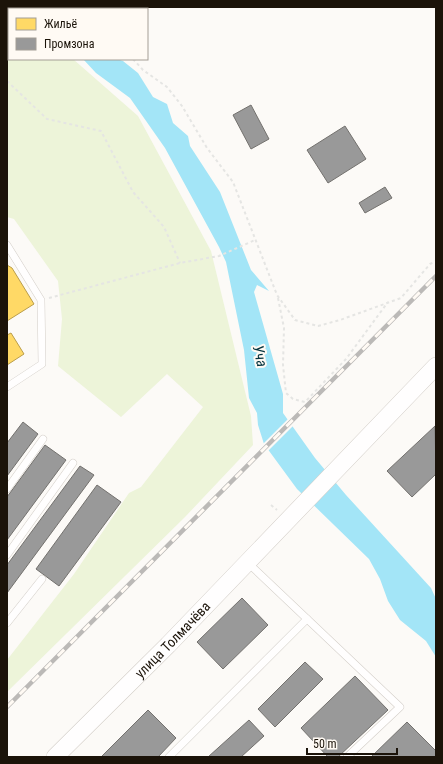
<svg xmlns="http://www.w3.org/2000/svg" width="443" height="764" font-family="'Roboto Condensed',sans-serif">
  <rect width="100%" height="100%" fill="#fcfaf7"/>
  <!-- green -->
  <path fill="#edf4d9" d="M7 53H9V59H73L138 116 211 251 251 416 253 445 185 517 7 692V660L74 574 129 493 141 487 203 407 167 374 121 417 58 366 62 319 58 281 14 219 7 217Z"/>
  <!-- water -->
  <path fill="#a3e5f7" d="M83 59H117L123 61 138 73 153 97 167 104 173 123 188 136 190 146 220 192 251 270 269 291 257 285 254 292 283 394V413L315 458 346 495 431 588 436 599V657L426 641 400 620 388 601 380 579 369 559 297 489 264 444 258 425 257 413 249 398 244 350 226 262 219 247 165 148 130 98 96 73Z"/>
  <!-- pier -->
  <path fill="#fcfaf7" d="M289 418 294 425 267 452 262 445Z"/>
  <!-- homes -->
  <g fill="#ffd966" stroke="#bb9e4a">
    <path d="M7 265 12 268 34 304 7 321Z"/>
    <path d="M11 333 24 354 7 365V335Z"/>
  </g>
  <!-- industry -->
  <g fill="#999" stroke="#73716e">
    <path d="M251 105 269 139 251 149 233 115Z"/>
    <path d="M345 126 366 159 328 183 307 150Z"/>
    <path d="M385 187 392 198 365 213 359 203Z"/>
    <path d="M23 422 38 434 7 476V443Z"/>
    <path d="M435 426 436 474 412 497 387 471Z"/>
    <path d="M45 445 66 460 7 540V497Z"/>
    <path d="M80 466 94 475 7 593V565Z"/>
    <path d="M97 485 121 502 59 586 36 569Z"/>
    <path d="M242 598 268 625 223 669 197 642Z"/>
    <path d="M305 662 323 679 275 727 258 709Z"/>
    <path d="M355 676 388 710 338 757H328L301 728Z"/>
    <path d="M148 710 176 738 158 757H101Z"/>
    <path d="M249 720 264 736 241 757H208Z"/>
    <path d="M407 722 436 751V757H371Z"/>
  </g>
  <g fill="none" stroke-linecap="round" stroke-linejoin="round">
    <defs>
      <g id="service">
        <path d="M7 245 41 300 42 364 7 387"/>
        <path d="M7 489 43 439"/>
        <path d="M7 555 73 463"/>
        <path d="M247 562 400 707 347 757"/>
        <path d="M7 623 42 579"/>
        <path d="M169 757 307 619"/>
      </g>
      <g id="tertiary">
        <path id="s1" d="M55 757 168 645 436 366"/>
      </g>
    </defs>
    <!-- service casing -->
    <use href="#service" stroke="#d3cec8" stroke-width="8"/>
    <!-- tertiary casing -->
    <use href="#tertiary" stroke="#d3cec8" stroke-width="18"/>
    <!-- path -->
    <g stroke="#e5e5e3" stroke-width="2" stroke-dasharray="3 3" stroke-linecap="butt">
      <path d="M58 7 61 9"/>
      <path d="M133 59 143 70 167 87 182 106 207 148 233 182 277 295 295 320 318 326 340 320 401 298 430 264 436 261"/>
      <path d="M7 81 47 119 101 131 133 192 164 227 180 263"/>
      <path d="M49 298 180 263 219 256 255 240"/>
      <path d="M278 298 284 328 283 365 286 393 293 399 305 402 346 359 388 302"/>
      <path d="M271 505 277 510"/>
    </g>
    <!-- service -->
    <use href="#service" stroke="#fffefe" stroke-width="7"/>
    <!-- tertiary -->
    <use href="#tertiary" stroke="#fffefe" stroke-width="17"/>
    <defs>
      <path id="rail" d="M7 707 436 276"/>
    </defs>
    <!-- rail casing -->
    <use href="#rail" stroke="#bbb9b7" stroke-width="4.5"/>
    <!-- rail -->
    <use href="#rail" stroke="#fffaf4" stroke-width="3" stroke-dasharray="9" stroke-linecap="butt"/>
  </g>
  <g text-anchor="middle" stroke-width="4" stroke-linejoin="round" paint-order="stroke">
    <!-- street labels -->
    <g font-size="14" fill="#1b1309" stroke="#fffaf4">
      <text dy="5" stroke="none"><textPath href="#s1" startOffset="166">улица Толмачёва</textPath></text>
    </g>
    <!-- water labels -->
    <g font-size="15" font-style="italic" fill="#04333e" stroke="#fffaf4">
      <text transform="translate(260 356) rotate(77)" y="5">Уча</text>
    </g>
  </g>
  <!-- border -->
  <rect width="443" height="764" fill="none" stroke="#1b1309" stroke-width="16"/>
  <!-- legend -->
  <rect x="8" y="8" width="140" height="52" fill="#fffaf4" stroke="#a49e96"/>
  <rect x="16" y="18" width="20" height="12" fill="#ffd966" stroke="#a49e96"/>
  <text x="44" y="28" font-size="12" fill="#1b1309">Жильё</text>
  <rect x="16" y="38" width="20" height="12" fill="#999999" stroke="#a49e96"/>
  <text x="44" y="48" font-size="12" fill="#1b1309">Промзона</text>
  <!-- scale -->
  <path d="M307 748v6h90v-6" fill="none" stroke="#1b1309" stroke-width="2"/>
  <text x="313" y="748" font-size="12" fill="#1b1309" stroke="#fffaf4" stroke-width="3" paint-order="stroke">50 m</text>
</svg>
